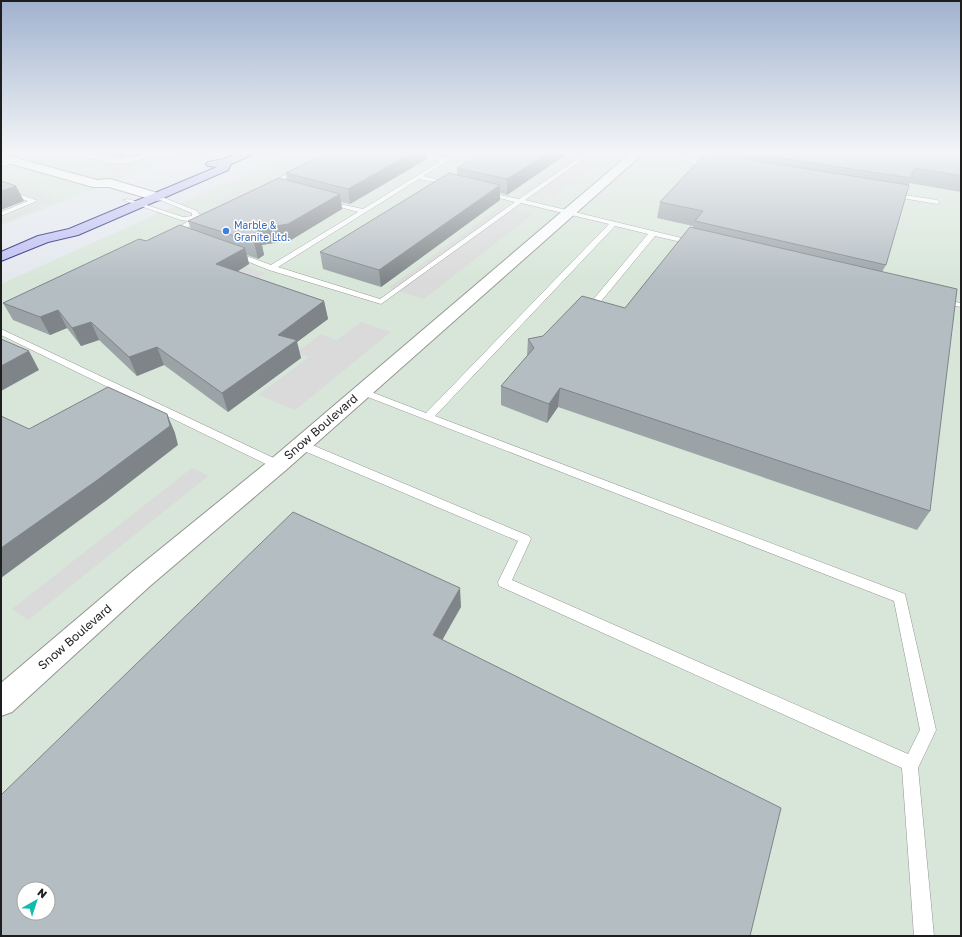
<svg xmlns="http://www.w3.org/2000/svg" width="962" height="937" font-family="'Golos Text',sans-serif">
  <rect width="100%" height="100%" fill="#e4e8ee"/>
  <!-- industrial -->
  <g fill="#d7e6d8" fill-rule="evenodd">
    <path d="M1 151H191L1 226Z"/>
    <path d="M297 151H961V936H1V284ZM24 889H48V913H24Z"/>
  </g>
  <!-- parking -->
  <g fill="#dadada">
    <path d="M30 151H87L130 162 136 159 130 158 147 151H187L152 165 144 163 117 173Z"/>
    <path d="M322 151H358L163 240 266 273 253 280 139 244 219 205 211 203Z"/>
    <path d="M578 151H613L549 200 519 193Z"/>
    <path d="M1 179 49 194 38 198 52 197 49 203 40 204 36 206 41 208 1 224V218L30 207 31 196 1 187Z"/>
    <path d="M502 206 533 214 424 299 388 288Z"/>
    <path d="M361 322 391 332 295 410 258 395 309 357 297 352 321 334 337 340Z"/>
    <path d="M192 468 208 476 28 620 12 609Z"/>
  </g>
  <g fill="none" stroke-linecap="round" stroke-linejoin="round">
    <defs>
      <g id="service">
        <path d="M65 151H74L110 159H129L157 151H165L129 163H110Z"/>
        <path d="M399 151H409L445 158 456 151H463L423 176 451 183V185L419 179 278 267 380 299 515 202 485 194V192L519 199 589 151H595L525 200 694 241 698 243 694 245 655 236 598 305H592V301L648 234 615 226 435 416 905 594 936 730 918 768 934 936H914L902 768 499 586 498 582 518 541 297 448 296 445 297 442H305L529 536 531 539 512 580 908 754 920 730 894 601 360 394 358 392 363 389 366 390 426 413 609 224 521 203 381 304 269 270 231 255 235 253H238L271 265 358 212 326 203V201L363 209 441 161Z"/>
        <path d="M656 151H664L714 166 711 168 698 165Z"/>
        <path d="M13 159 16 161 15 162 1 167V163Z"/>
        <path d="M297 169 302 170 270 186 265 185Z"/>
        <path d="M1 188 36 200 37 201 1 216V212L28 201 1 192Z"/>
        <path d="M892 193 937 200 940 202 937 204 890 196V194Z"/>
        <path d="M157 195 197 211 199 214 204 215 175 237 171 235V233L188 221 181 220 123 200 128 199 183 217 192 216V213L155 198 154 197Z"/>
        <path d="M939 299 961 303V307L939 303Z"/>
        <path d="M1 329 282 462 283 465 282 468H274L1 335Z"/>
      </g>
      <g id="minor">
        <path d="M633 151H646L286 470 150 586 12 712 1 716V683L132 572 270 460Z"/>
        <path d="M1 154 97 180 110 179 161 194 163 197 161 200 157 201 109 187H93L1 161Z"/>
      </g>
      <path id="secondary" d="M243 151H258L256 153 231 164 228 170 78 235 48 242 1 261V252L38 236 69 229 217 167 208 166 206 164 208 162 224 159Z"/>
    </defs>
    <!-- service casing -->
    <use href="#service" stroke="#959595" stroke-width="1"/>
    <!-- minor casing -->
    <use href="#minor" stroke="#959595" stroke-width="2"/>
    <!-- secondary casing -->
    <use href="#secondary" stroke="#100d6c" stroke-width="2"/>
    <!-- service -->
    <use href="#service" fill="#fff" fill-rule="evenodd"/>
    <!-- minor -->
    <use href="#minor" fill="#fff" fill-rule="evenodd"/>
    <!-- secondary -->
    <use href="#secondary" fill="#bcbdf4" fill-rule="evenodd"/>
  </g>
  <!-- wall -->
  <g fill="#9ba3a7">
    <path d="M97 151H139L121 158Z"/>
    <path d="M332 151H440L434 154 426 153 427 159 350 204 341 202 342 209 291 240 262 245 264 255 258 259 247 255 249 264 237 272 324 301 328 319 297 342 301 358 228 412 164 365 137 376 99 340 81 346 67 328 50 335 13 320 3 303 146 241 191 229 188 221 287 180 286 173Z"/>
    <path d="M484 151H571L507 195 500 193V200L381 287 323 269 320 252 457 175V168Z"/>
    <path d="M706 151H961V192L909 183 886 265 882 272 930 511 917 530 558 407 547 423 501 405V386L527 356 528 339 543 336 625 308 693 228V226L657 218 660 202 706 154Z"/>
  </g>
  <!-- shaded-wall -->
  <g fill="#7e8488">
    <path d="M119 151H139L121 158Z"/>
    <path d="M415 151H426L427 159 350 204 348 189Z"/>
    <path d="M434 151H440L434 154Z"/>
    <path d="M551 151H571L507 195V179Z"/>
    <path d="M500 185V200L381 287 379 270Z"/>
    <path d="M16 186 24 201 1 210V191Z"/>
    <path d="M340 194 342 209 291 240 262 245 264 255 258 259 254 242 257 229Z"/>
    <path d="M245 248 249 264 221 281 216 264Z"/>
    <path d="M324 301 328 319 297 342 301 358 228 412 222 393 278 335Z"/>
    <path d="M58 310 67 328 50 335 40 317Z"/>
    <path d="M91 322 99 340 81 346 72 328Z"/>
    <path d="M157 347 164 365 137 376 129 357Z"/>
    <path d="M29 351 39 370 1 391V366Z"/>
    <path d="M560 388 558 407 547 423 549 404Z"/>
    <path d="M167 414 175 433 178 445 107 500 1 578V548Z"/>
    <path d="M460 588 461 607 435 653 433 635Z"/>
  </g>
  <!-- building -->
  <g fill="#b4bdc2" stroke="#7e8488" fill-rule="evenodd">
    <path d="M332 151H415L348 189 286 173Z"/>
    <path d="M484 151H551L507 179 457 168Z"/>
    <path d="M734 151H961V176L914 168 911 178Z"/>
    <path d="M706 153 909 185 886 265 695 221 703 211 660 202Z"/>
    <path d="M449 173 500 185 379 270 320 252Z"/>
    <path d="M279 178 340 194 288 224 257 229 260 238 254 242 188 221Z"/>
    <path d="M1 181 16 186 1 191Z"/>
    <path d="M180 225 245 248 216 264 324 301 278 335 297 340 222 393 157 347 129 357 91 322 72 328 58 310 40 317 3 303 139 239 146 241Z"/>
    <path d="M690 227 957 289 930 511 560 388 549 404 501 386 534 348 528 339 543 336 582 296 625 308Z"/>
    <path d="M1 339 29 351 1 366Z"/>
    <path d="M108 387 167 414 170 426 96 481 1 548V416L29 429Z"/>
    <path d="M293 512 460 588 433 635 781 808 750 936H1V795ZM24 889H48V913H24Z"/>
  </g>
  <!-- sky -->
  <linearGradient id="sky" x2="0" y2="1"><stop stop-color="#a1b2ce"/><stop offset="0.54" stop-color="#f3f5f7"/><stop offset="1" stop-color="#f3f5f7" stop-opacity="0"/></linearGradient>
  <rect width="962" height="282" fill="url(#sky)"/>
  <!-- markers -->
  <circle fill="#3f7fe0" stroke="#fff" stroke-width="1.5" cx="226" cy="231" r="4"/>
  <g text-anchor="middle" stroke-width="3" stroke-linejoin="round" paint-order="stroke">
    <!-- far-shop labels -->
    <g font-size="10" fill="#366cbe" stroke="#fff" text-anchor="start">
      <text x="234" y="229">Marble &amp;<tspan x="234" dy="12">Granite Ltd.</tspan></text>
    </g>
    <!-- street labels -->
    <g font-size="12" fill="#1e1e1e" stroke="#fff">
      <text transform="translate(321 427) rotate(-41)" y="4">Snow Boulevard</text>
      <text transform="translate(75 637) rotate(-41)" y="4">Snow Boulevard</text>
    </g>
  </g>
  <!-- border -->
  <rect width="962" height="937" fill="none" stroke="#1e1e1e" stroke-width="4"/>
  <!-- north arrow -->
  <g transform="translate(36 901) rotate(39)"><circle r="19" fill="#ffffff" stroke="#a5a5a5"/>
  <path d="M0-3L7 15L0 10L-7 15Z" fill="#0fbcaf"/>
  <text y="-6" font-size="11" font-weight="bold" text-anchor="middle" fill="#1e1e1e">N</text>
  </g>
</svg>
